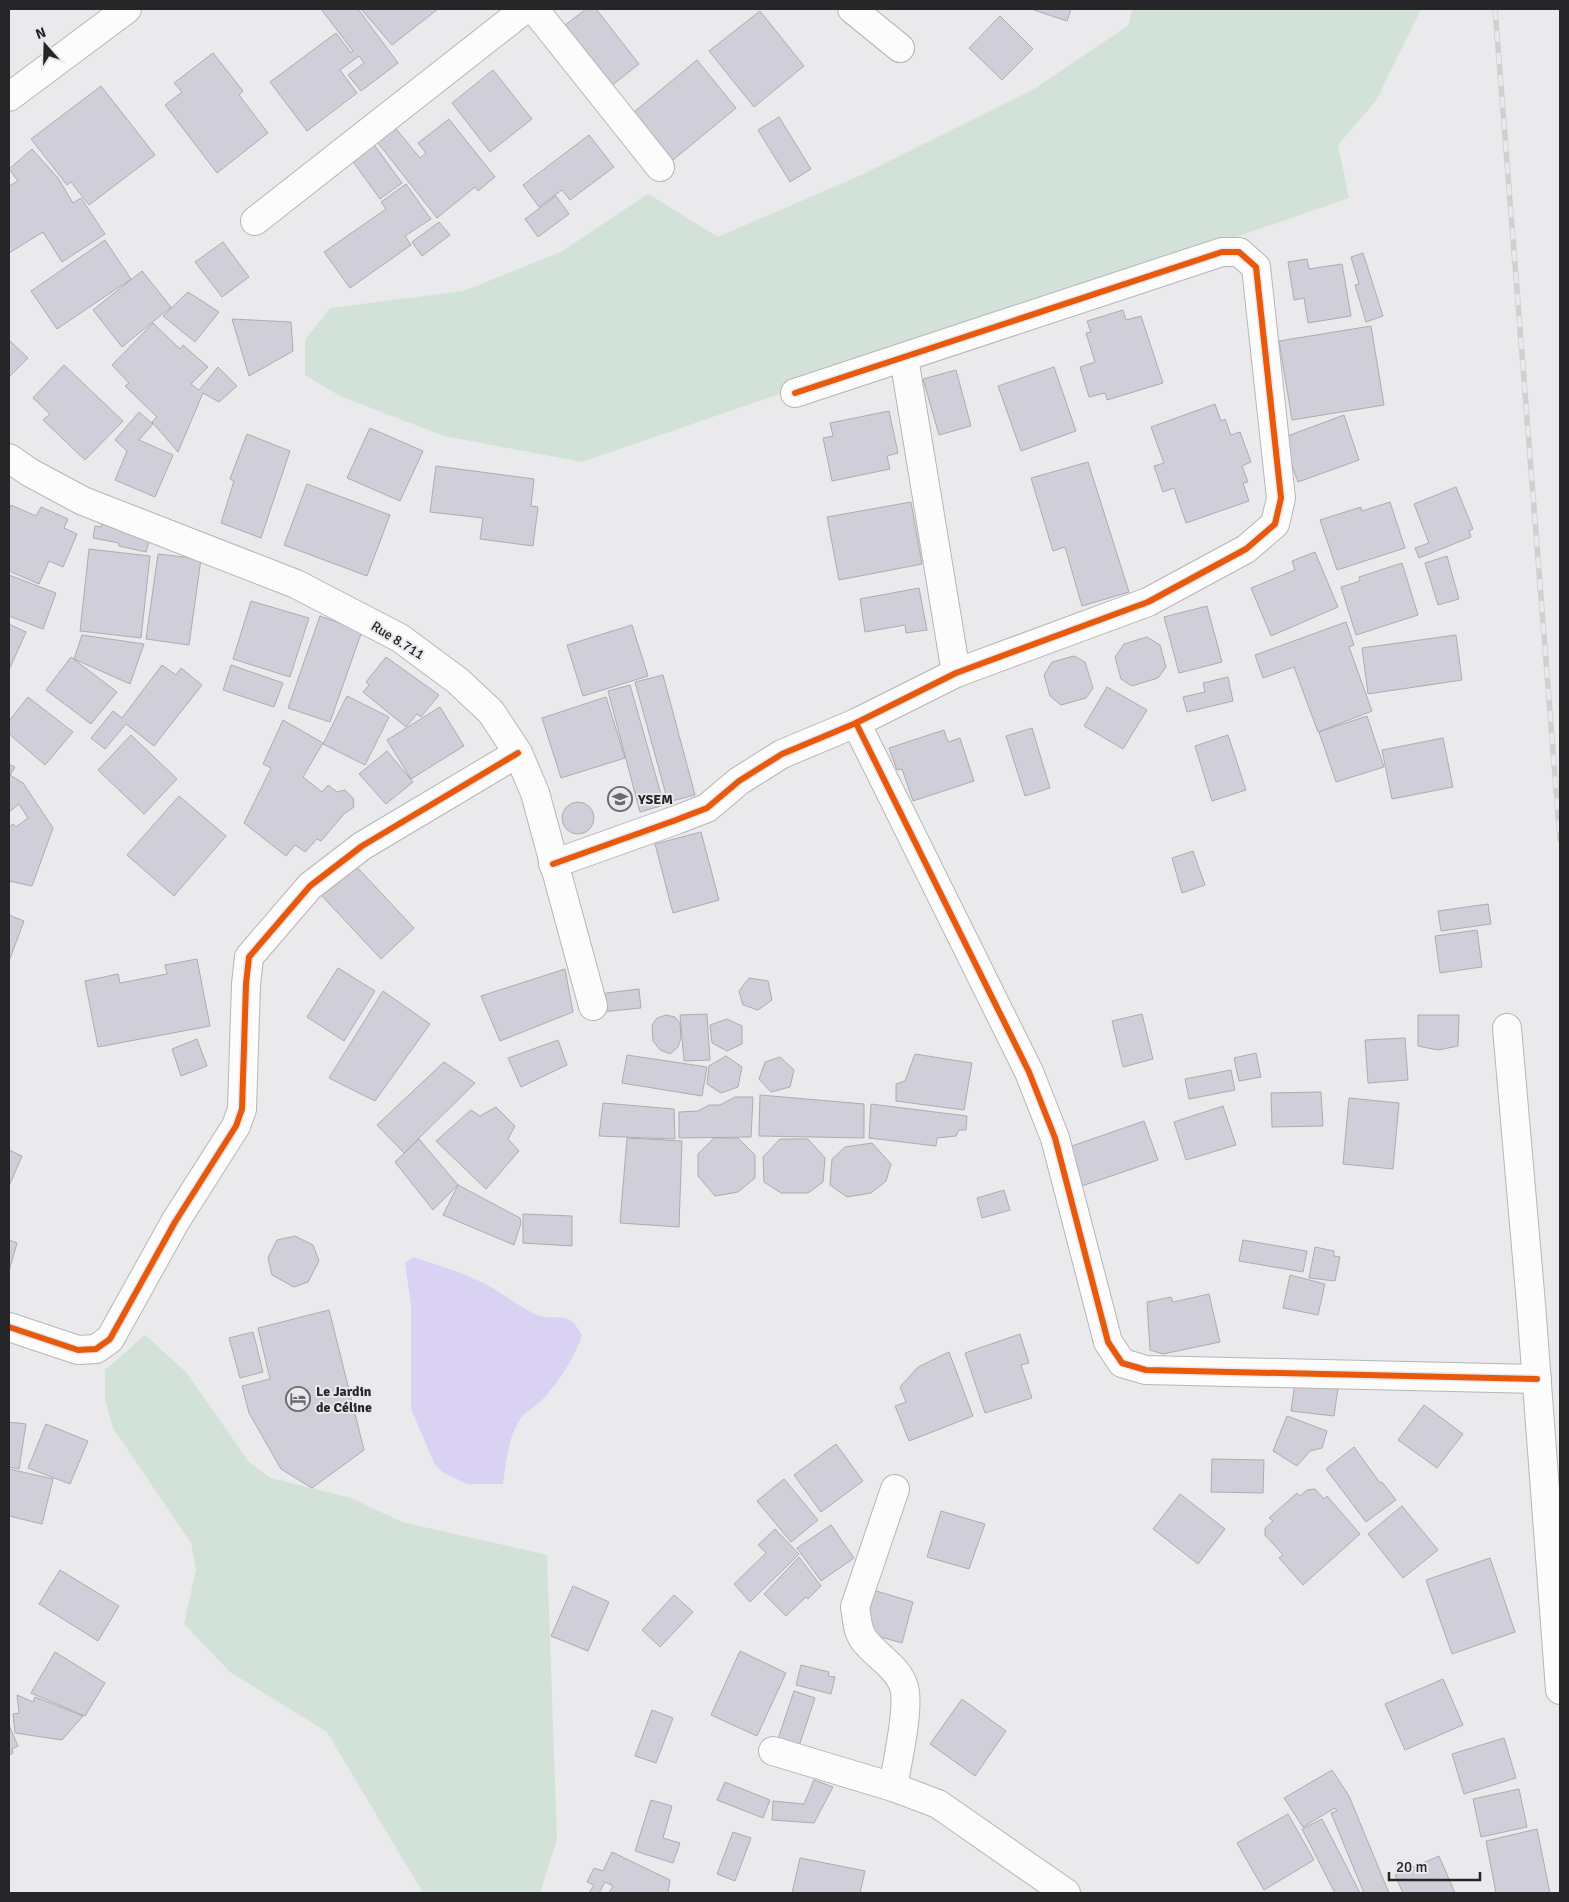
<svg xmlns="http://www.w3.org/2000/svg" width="1569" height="1902" font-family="Signika,sans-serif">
  <rect width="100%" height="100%" fill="#eae9ec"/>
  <!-- green -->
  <g fill="#d2e2d8">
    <path d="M1132 9H1421L1376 101 1338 145 1349 198 582 462 444 436 340 396 305 375V340L330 308 464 291 561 252 648 194 718 237 859 176 1034 89 1129 25Z"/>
    <path d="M145 1335 186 1372 249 1462 271 1478 351 1498 402 1522 547 1555 557 1839 540 1893H423L327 1732 230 1672 184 1624 196 1569 191 1543 113 1428 105 1399V1370Z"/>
  </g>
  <!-- water -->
  <path fill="#d9d2f3" d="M413 1257C437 1265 462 1272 485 1284 502 1292 520 1308 537 1315 560 1323 566 1307 582 1335 576 1355 559 1381 545 1397 537 1406 525 1411 519 1421 508 1439 506 1463 503 1484H467L442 1472 434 1463 411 1409V1305L405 1263Z"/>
  <!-- building -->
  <g fill="#d0ced8" stroke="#adacae">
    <path d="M321 9H358L398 63 361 91 348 75 364 63 359 56 340 70 357 93 307 131 270 82 336 33 351 53 353 51Z"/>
    <path d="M361 9H438L392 45Z"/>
    <path d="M586 9H596L639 64 610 87 564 26Z"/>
    <path d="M1031 9H1071L1067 21Z"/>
    <path d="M760 11 804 66 754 107 709 51Z"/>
    <path d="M1000 16 1033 49 1002 80 969 48Z"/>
    <path d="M213 53 243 91 239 95 268 133 217 173 165 105 182 92 174 83Z"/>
    <path d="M697 60 736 108 673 160 634 112Z"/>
    <path d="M493 70 532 119 490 152 452 103Z"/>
    <path d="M101 86 155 155 89 205 71 182 67 185 31 139Z"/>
    <path d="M779 117 811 169 790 182 758 130Z"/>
    <path d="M449 119 495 177 478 191 475 187 437 218 374 138 392 124 420 158 426 153 418 143Z"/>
    <path d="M589 135 614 167 570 200 562 190 539 207 523 185Z"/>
    <path d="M373 143 402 183 380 199 351 159Z"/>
    <path d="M32 149 58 178 73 203 81 198 105 234 62 262 43 232 9 253V186L18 181 9 169Z"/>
    <path d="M406 184 431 219 405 236 411 245 350 288 324 252 386 209 381 202Z"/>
    <path d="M556 196 569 214 538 237 525 219Z"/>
    <path d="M439 222 450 235 422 256 412 242Z"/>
    <path d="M105 240 131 279 57 329 31 291Z"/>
    <path d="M223 242 249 277 222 297 195 262Z"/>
    <path d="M1363 253 1383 316 1366 322 1355 285 1359 284 1351 257Z"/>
    <path d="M1307 259 1309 269 1342 264 1351 316 1308 323 1304 298 1294 300 1288 262Z"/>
    <path d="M142 271 171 307 122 347 93 310Z"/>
    <path d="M188 292 219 312 195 342 163 316Z"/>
    <path d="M1123 310 1126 320 1141 316 1163 383 1107 400 1105 393 1089 397 1080 367 1095 362 1086 333 1091 332 1087 321Z"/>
    <path d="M232 319 291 322 293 351 249 376Z"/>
    <path d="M153 323 180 349 183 345 208 367 191 384 199 390 218 367 237 386 219 402 203 393 178 452 152 422 157 417 125 386 129 383 112 365Z"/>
    <path d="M1371 326 1384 405 1292 420 1279 341Z"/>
    <path d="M9 340 28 358 9 377Z"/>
    <path d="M64 365 123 421 85 460 43 420 50 414 33 398Z"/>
    <path d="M1054 367 1076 431 1021 451 998 386Z"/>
    <path d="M956 370 971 426 939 435 923 379Z"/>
    <path d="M1215 404 1221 421 1225 419 1231 435 1240 432 1251 462 1242 466 1248 482 1243 483 1249 501 1186 523 1174 488 1163 492 1154 466 1164 463 1151 427Z"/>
    <path d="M889 411 898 453 887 456 890 469 832 481 823 438 833 436 830 423Z"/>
    <path d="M139 412 153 424 139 440 173 455 155 497 115 480 127 451 115 440Z"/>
    <path d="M1344 415 1359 460 1298 482 1282 438Z"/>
    <path d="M370 428 423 451 400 501 347 478Z"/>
    <path d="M247 434 290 451 261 538 221 523 234 481 230 479Z"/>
    <path d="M1088 462 1129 592 1082 606 1065 547 1053 551 1031 478Z"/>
    <path d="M436 466 534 479 531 506 538 507 533 546 480 539 483 518 430 512Z"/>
    <path d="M307 484 390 515 367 576 284 545Z"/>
    <path d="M1456 487 1473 529 1469 531 1471 537 1419 558 1415 548 1429 543 1414 504Z"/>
    <path d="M911 502 922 564 839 580 827 517Z"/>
    <path d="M1390 502 1405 548 1337 570 1320 520 1361 507 1362 511Z"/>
    <path d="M11 505 36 516 41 507 68 519 64 528 77 534 63 567 49 561 39 584 9 571V511Z"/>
    <path d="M102 524 151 535 146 552 119 546V543L93 538 95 526 101 527Z"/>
    <path d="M89 549 150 556 141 638 80 631Z"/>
    <path d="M1315 552 1338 607 1271 636 1251 588 1295 570 1292 561Z"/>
    <path d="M158 554 201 559 189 645 146 639Z"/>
    <path d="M1447 556 1459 599 1438 605 1425 563Z"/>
    <path d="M1402 563 1418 615 1356 635 1341 587 1360 581 1359 577Z"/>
    <path d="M9 575 56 593 43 629 9 616Z"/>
    <path d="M919 588 927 630 906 633 905 625 865 632 860 599Z"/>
    <path d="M251 601 309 618 290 677 233 659Z"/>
    <path d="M1207 606 1222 662 1179 673 1164 617Z"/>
    <path d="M320 616 362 631 330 722 288 708Z"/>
    <path d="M1346 622 1354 645 1349 647 1372 711 1318 732 1294 667 1263 678 1255 655Z"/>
    <path d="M9 624 26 632 9 670Z"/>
    <path d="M632 625 648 676 583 696 567 645Z"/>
    <path d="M82 635 144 644 130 684 74 659Z"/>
    <path d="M1456 635 1462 680 1368 694 1362 648Z"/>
    <path d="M1147 637 1160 645 1166 667 1158 678 1132 686 1121 679 1115 657 1124 644Z"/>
    <path d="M1074 656 1085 662 1093 688 1086 698 1061 705 1050 696 1044 675 1052 662Z"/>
    <path d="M71 657 117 692 91 724 46 690Z"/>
    <path d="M386 657 439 695 421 717 417 714 406 727 363 692 369 685 366 682Z"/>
    <path d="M162 665 176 675 181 668 202 685 154 746 126 724 105 749 91 738 113 711 122 718Z"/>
    <path d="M231 665 283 683 274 707 223 690Z"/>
    <path d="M663 675 695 795 668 802 635 682Z"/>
    <path d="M1228 677 1233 701 1187 712 1183 697 1205 692 1203 683Z"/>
    <path d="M630 685 664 805 640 812 608 691Z"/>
    <path d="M1107 687 1147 710 1123 749 1084 726Z"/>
    <path d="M347 696 389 717 365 765 323 744Z"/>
    <path d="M28 697 73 732 45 765 9 734V721Z"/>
    <path d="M606 697 625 758 561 778 542 718Z"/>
    <path d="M440 707 464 746 411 779 387 740Z"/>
    <path d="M1367 716 1384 767 1336 782 1319 732Z"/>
    <path d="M283 720 323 743 303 777 322 792 328 785 337 792 345 790 353 798 354 807 344 814 321 841 317 839 305 852 295 845 286 856 244 823 271 768 263 764Z"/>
    <path d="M1032 728 1050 788 1025 796 1006 736Z"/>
    <path d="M944 730 948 742 960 738 974 781 913 801 902 769 897 770 889 748Z"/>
    <path d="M131 735 177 779 144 814 98 770Z"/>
    <path d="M1228 735 1246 790 1212 801 1195 746Z"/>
    <path d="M1443 738 1453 787 1392 799 1382 750Z"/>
    <path d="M387 751 413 782 386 804 359 774Z"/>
    <path d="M9 764 15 767 10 775 23 783 53 828 32 886 9 881V827L13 824 16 827 28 818 19 804 9 812Z"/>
    <path d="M179 796 226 836 174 896 127 855Z"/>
    <circle cx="578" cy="818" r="16"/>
    <path d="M701 832 719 900 673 913 655 844Z"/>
    <path d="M1193 851 1205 885 1182 893 1172 858Z"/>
    <path d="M354 864 414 928 381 959 321 895Z"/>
    <path d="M1488 904 1491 924 1441 931 1438 911Z"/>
    <path d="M9 915 24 921 9 961Z"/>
    <path d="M1477 930 1482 967 1440 973 1435 936Z"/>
    <path d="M197 959 210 1026 98 1047 85 981 118 974 120 983 167 974 165 965Z"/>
    <path d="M338 968 375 991 344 1041 307 1017Z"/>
    <path d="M565 969 573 1012 500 1041 481 996Z"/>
    <path d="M749 978 768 981 772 1000 758 1010 743 1005 739 991Z"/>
    <path d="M639 989 641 1008 601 1012 599 994Z"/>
    <path d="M383 991 430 1024 375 1101 329 1078Z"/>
    <path d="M707 1014 710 1060 684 1061 680 1015Z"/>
    <path d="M1142 1014 1153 1059 1123 1067 1112 1021Z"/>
    <path d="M666 1015 675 1017 680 1023 681 1038 678 1047 670 1054 660 1050 653 1041 652 1025 657 1018Z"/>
    <path d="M1418 1015H1459L1458 1046 1438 1050 1418 1046Z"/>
    <path d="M727 1019 742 1026V1044L727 1051 712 1043 710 1025Z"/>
    <path d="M1405 1038 1408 1080 1368 1083 1365 1040Z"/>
    <path d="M197 1039 207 1066 181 1076 172 1049Z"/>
    <path d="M558 1040 567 1065 521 1087 508 1058Z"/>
    <path d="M1256 1053 1261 1077 1239 1081 1234 1058Z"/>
    <path d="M915 1054 972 1063 964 1110 896 1101V1084L905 1081Z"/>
    <path d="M627 1055 707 1067 702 1096 622 1083Z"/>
    <path d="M726 1056 742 1067 738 1087 721 1093 707 1084 709 1066Z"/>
    <path d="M780 1057 794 1070 790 1087 771 1092 759 1079 765 1062Z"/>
    <path d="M444 1062 475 1083 404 1153 377 1125Z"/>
    <path d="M1231 1070 1235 1090 1189 1099 1185 1079Z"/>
    <path d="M1321 1092 1323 1126 1272 1127 1271 1093Z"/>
    <path d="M760 1095 864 1104V1138L759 1136Z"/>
    <path d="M735 1097H753L751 1137 679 1138V1112L698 1111 709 1105H720Z"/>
    <path d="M1349 1098 1399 1103 1393 1169 1343 1164Z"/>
    <path d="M603 1103 674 1109 675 1139 599 1136Z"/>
    <path d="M871 1104 967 1116 966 1130H959L956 1136 937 1138 936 1146 869 1138Z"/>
    <path d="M1223 1106 1236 1145 1186 1160 1174 1122Z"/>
    <path d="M496 1107 515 1126 508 1139 519 1151 486 1189 436 1141 471 1110 480 1116Z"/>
    <path d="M1144 1121 1158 1160 1082 1186 1069 1147Z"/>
    <path d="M627 1138 682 1141 679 1227 620 1223Z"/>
    <path d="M714 1138H738L755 1155V1178L738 1192 715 1196 698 1176V1154Z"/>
    <path d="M419 1139 458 1185 433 1210 395 1162Z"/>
    <path d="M780 1139H808L825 1158 823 1182 808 1193H781L764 1182 763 1157Z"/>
    <path d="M872 1143 891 1164 886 1181 871 1193 847 1197 830 1185 832 1159 845 1147Z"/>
    <path d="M9 1150 22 1156 9 1186Z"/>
    <path d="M458 1185 520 1218 521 1223 514 1245 443 1215Z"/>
    <path d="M1004 1190 1010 1210 982 1218 977 1198Z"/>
    <path d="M523 1214 572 1216V1246L523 1243Z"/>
    <path d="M295 1236 313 1245 319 1261 308 1282 294 1287 272 1275 268 1258 277 1240Z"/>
    <path d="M9 1240 17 1243 9 1271Z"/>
    <path d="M1243 1240 1307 1251 1303 1272 1239 1261Z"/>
    <path d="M1315 1247 1334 1251V1256L1340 1257 1335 1281 1309 1278Z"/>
    <path d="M1290 1275 1325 1284 1318 1315 1283 1308Z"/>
    <path d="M1209 1294 1220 1342 1163 1354 1150 1350 1147 1302 1171 1297 1173 1302Z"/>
    <path d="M329 1310 364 1450 312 1488 281 1469 249 1413 242 1386 270 1379 258 1328Z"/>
    <path d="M253 1332 263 1372 240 1378 229 1338Z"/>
    <path d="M1020 1334 1029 1363 1021 1365 1032 1398 985 1413 965 1353Z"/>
    <path d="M949 1352 973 1416 909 1441 895 1406 906 1402 900 1387 918 1367Z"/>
    <path d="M1296 1376 1339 1381 1334 1416 1291 1411Z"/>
    <path d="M1424 1405 1463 1434 1437 1468 1398 1440Z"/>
    <path d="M1287 1416 1327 1431 1322 1448 1310 1451 1297 1466 1273 1451Z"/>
    <path d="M9 1422 26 1424 19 1469 9 1467Z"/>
    <path d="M46 1424 88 1441 70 1484 28 1468Z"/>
    <path d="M836 1444 863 1481 821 1512 794 1475Z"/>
    <path d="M1354 1447 1380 1483 1382 1482 1396 1500 1366 1522 1326 1469Z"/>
    <path d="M1212 1459 1264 1460 1263 1493 1211 1492Z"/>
    <path d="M9 1469 53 1479 42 1524 9 1516Z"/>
    <path d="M784 1479 818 1520 791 1542 757 1501Z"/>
    <path d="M1315 1489 1324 1499 1327 1496 1360 1534 1303 1585 1279 1558 1283 1555 1265 1535V1528L1273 1521 1269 1518 1297 1493 1300 1496 1307 1490Z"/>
    <path d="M1180 1494 1225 1529 1198 1564 1153 1529Z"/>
    <path d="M1402 1506 1438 1550 1403 1578 1368 1534Z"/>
    <path d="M941 1511 985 1524 969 1569 927 1557Z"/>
    <path d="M831 1525 854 1558 821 1581 797 1548Z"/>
    <path d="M775 1529 799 1554 750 1602 734 1584 766 1553 758 1545Z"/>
    <path d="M799 1557 821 1586 808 1599 806 1597 786 1616 764 1594Z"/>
    <path d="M1490 1558 1515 1632 1452 1654 1426 1580Z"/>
    <path d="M60 1570 119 1606 98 1641 39 1604Z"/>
    <path d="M573 1586 609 1602 588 1651 551 1636Z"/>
    <path d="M873 1590 913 1602 902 1643 870 1634 864 1622Z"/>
    <path d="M674 1595 693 1612 660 1647 642 1630Z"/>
    <path d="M740 1651 786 1673 757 1736 711 1715Z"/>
    <path d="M55 1652 105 1683 85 1716 31 1693Z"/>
    <path d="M801 1665 829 1672 828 1676 835 1677 831 1694 796 1685Z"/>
    <path d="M1443 1679 1463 1725 1405 1750 1385 1704Z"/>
    <path d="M794 1691 815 1698 798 1749 777 1742Z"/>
    <path d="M17 1695 33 1702 35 1697 83 1716 62 1740 15 1733 13 1714 19 1713Z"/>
    <path d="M962 1699 1006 1731 975 1776 930 1744Z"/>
    <path d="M652 1710 673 1718 656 1763 635 1756Z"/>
    <path d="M9 1725 18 1746 12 1749 13 1753 9 1755Z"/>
    <path d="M1504 1738 1516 1778 1464 1794 1452 1754Z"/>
    <path d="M1332 1770 1349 1796 1389 1893H1364L1331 1813 1337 1811 1335 1808 1303 1827 1284 1798Z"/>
    <path d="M814 1780 833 1787 814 1823 772 1820 773 1801 804 1804Z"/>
    <path d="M725 1782 770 1800 763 1818 717 1800Z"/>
    <path d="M1519 1789 1527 1827 1481 1837 1473 1799Z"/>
    <path d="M651 1800 672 1806 663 1838 680 1843 673 1863 635 1851Z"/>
    <path d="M1288 1814 1314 1860 1264 1890 1237 1843Z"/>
    <path d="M1322 1819 1360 1893H1335L1302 1829Z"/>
    <path d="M1537 1829 1550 1893H1496L1486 1841Z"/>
    <path d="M733 1832 751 1838 735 1881 717 1874Z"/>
    <path d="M612 1852 670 1880 668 1893H609L613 1886 605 1882 599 1893H589L594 1885 587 1882 594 1868 603 1871Z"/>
    <path d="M1439 1856 1455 1893H1403L1395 1875Z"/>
    <path d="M800 1858 865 1871 860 1893H792Z"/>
  </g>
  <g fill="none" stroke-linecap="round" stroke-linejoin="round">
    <defs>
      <g id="street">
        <path d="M534 9 660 167"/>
        <path d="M852 9 900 48"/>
        <path d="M255 221 525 9"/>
        <path d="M904 358 956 673"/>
        <path d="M9 458 29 472 83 501 296 584 400 638 458 681 491 712 518 753 535 793 593 1006"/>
        <path d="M856 723 1029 1072 1055 1138 1108 1342 1122 1363 1146 1370 1537 1379"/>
        <path d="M553 864 676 820 707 808 739 781 782 754 856 723 956 673 1148 602 1246 549 1275 524 1281 498 1256 267 1239 252H1222L795 393"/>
        <path d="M1507 1028 1531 1304 1560 1690"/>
        <path d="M9 1327 78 1350 96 1349 110 1339 175 1222 236 1126 242 1109 246 984 249 957 310 886 362 846 518 753"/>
        <path d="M773 1751 893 1787 938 1804 1066 1893"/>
        <path d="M893 1787C897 1763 910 1708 904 1687 898 1667 876 1656 864 1640 857 1631 857 1618 855 1607L895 1489"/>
      </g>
      <path id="secondary" d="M9 97 127 9"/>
    </defs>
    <!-- street casing -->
    <use href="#street" stroke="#b6b5b7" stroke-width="30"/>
    <!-- secondary casing -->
    <use href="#secondary" stroke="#b6b5b7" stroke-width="30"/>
    <!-- street -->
    <use href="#street" stroke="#fcfcfc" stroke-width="28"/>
    <!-- secondary -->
    <use href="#secondary" stroke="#fcfcfc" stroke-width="28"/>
    <defs>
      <path id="rail" d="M1495 9 1560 840"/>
    </defs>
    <!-- rail casing -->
    <use href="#rail" stroke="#d0d0d1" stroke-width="5.5"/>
    <!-- rail -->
    <use href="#rail" stroke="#e9e8ed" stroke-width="4" stroke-dasharray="11" stroke-linecap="butt"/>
    <defs>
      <g id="cycleway">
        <path d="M856 723 1029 1072 1055 1138 1108 1342 1122 1363 1146 1370 1537 1379"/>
        <path d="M553 864 676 820 707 808 739 781 782 754 856 723 956 673 1148 602 1246 549 1275 524 1281 498 1256 267 1239 252H1222L795 393"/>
        <path d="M9 1327 78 1350 96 1349 110 1339 175 1222 236 1126 242 1109 246 984 249 957 310 886 362 846 518 753"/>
      </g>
    </defs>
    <!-- cycleway casing -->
    <use href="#cycleway" stroke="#e9e8ed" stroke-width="9"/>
    <!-- cycleway -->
    <use href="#cycleway" stroke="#e8590c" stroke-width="6"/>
  </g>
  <!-- icons -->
  <defs>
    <symbol id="university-ring" viewBox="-11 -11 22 22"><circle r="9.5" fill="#e9e8ed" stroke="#6b6a6d" stroke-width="1.5"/><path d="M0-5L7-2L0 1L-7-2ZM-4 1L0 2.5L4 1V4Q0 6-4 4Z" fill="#6b6a6d"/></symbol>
    <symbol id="hotel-ring" viewBox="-11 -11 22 22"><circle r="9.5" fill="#e9e8ed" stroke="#6b6a6d" stroke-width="1.5"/><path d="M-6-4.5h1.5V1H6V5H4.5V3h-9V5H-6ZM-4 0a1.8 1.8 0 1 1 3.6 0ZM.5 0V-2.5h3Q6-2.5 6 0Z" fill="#6b6a6d"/></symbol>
  </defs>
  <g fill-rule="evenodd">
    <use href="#university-ring" x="606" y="785" width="28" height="28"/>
    <use href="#hotel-ring" x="284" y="1385" width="28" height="28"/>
  </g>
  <g text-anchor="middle" stroke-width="4" stroke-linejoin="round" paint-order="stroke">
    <!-- street labels -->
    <g font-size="14" fill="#262628" stroke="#e9e8ed">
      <text transform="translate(398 640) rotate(32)" y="5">Rue 8.711</text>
    </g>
    <!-- poi labels -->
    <g font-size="14" font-weight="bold" fill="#262628" stroke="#e9e8ed" text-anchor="start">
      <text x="638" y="804">YSEM</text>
      <text x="316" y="1396">Le Jardin<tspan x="316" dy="16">de Céline</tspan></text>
    </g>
  </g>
  <!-- border -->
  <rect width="1569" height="1902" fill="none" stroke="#262628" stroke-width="20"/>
  <!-- north arrow -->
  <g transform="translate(45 45) rotate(340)" stroke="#e9e8ed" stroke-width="4" paint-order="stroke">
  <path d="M0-4L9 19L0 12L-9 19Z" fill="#262628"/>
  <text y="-8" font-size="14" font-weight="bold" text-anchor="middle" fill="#262628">N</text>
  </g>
  <!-- scale -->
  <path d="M1389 1872v8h91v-8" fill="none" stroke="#262628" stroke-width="2.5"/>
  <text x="1396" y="1872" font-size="15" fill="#262628" stroke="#e9e8ed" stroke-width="4" paint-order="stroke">20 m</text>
</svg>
